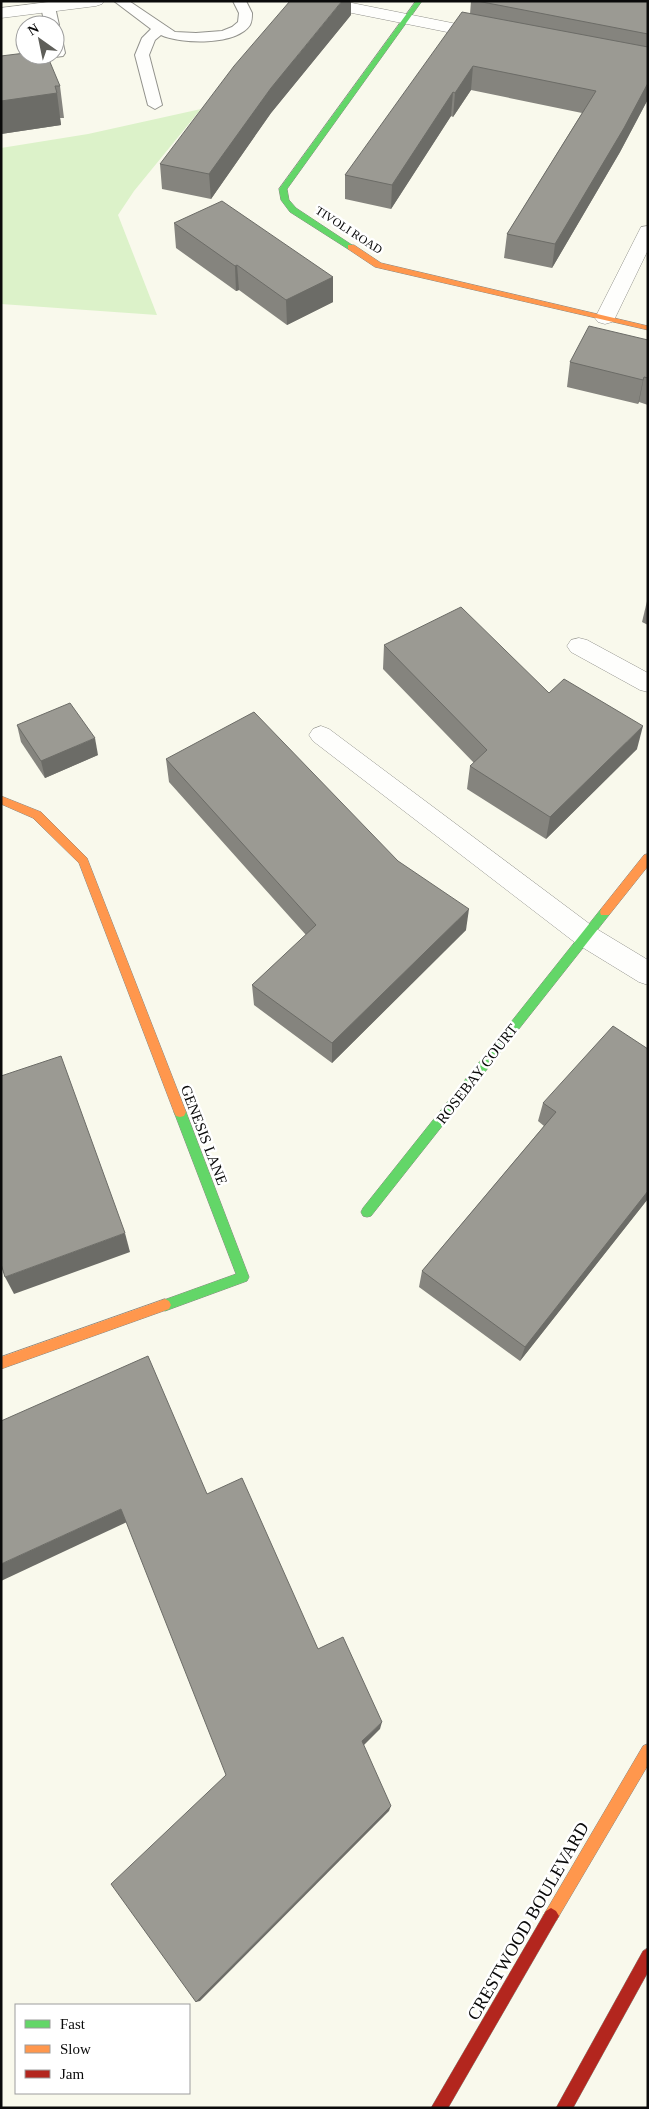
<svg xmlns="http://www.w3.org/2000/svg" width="649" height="2109" font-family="Georgia,serif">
  <rect width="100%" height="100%" fill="#f9f9ec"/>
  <!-- green -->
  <path fill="#dcf2c9" d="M201 109 134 191 118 215 157 315 1 304V148L88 134Z"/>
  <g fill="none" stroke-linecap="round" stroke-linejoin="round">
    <defs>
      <g id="lane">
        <path d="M114 1H129L175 32 196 33 222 31 232 27 238 22 239 13 233 1H246L252 13C252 17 252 21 250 25 236 46 181 44 161 35L155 40 149 55 162 105 155 109 148 105 135 55 142 38 151 29Z"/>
        <path d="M48 3 55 7 59 25 57 28H55V25H45L41 7Z"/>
        <path d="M55 35 62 39 65 53 63 56 55 57 50 55H55Z"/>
      </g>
      <g id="street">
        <path d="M56 1H104L102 4 96 6 1 18V8Z"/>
        <path d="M309 1H342L487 30 493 32 495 35 493 38 487 40 317 6 311 4Z"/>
        <path d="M648 226V250L615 318 612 322 605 324 598 322 595 318 639 231 641 227Z"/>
        <path d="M579 638 587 640 648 673V692L640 690 571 652 567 646 571 640Z"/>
        <path d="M321 726 329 729 595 928 648 960V985L639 982 577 944 313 741 309 735 313 729Z"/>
      </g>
      <g id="fast">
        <path d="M416 1H422L287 189 289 200 296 208 355 247 348 249 290 212 281 200 279 189Z"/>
        <path d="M605 908 609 909 610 912 609 915 371 1216 367 1217 363 1216 361 1212 363 1208 601 909Z"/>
        <path d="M180 1107 184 1108 186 1112 249 1277 247 1281 165 1311 161 1309 159 1305 161 1301 236 1274 174 1112 176 1108Z"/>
      </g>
      <g id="slow">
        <path d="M348 245H354L381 263 648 326V330L375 267 348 249Z"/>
        <path d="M1 796 41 812 87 858 186 1112 184 1116 180 1117 176 1116 174 1112 79 863 33 818 1 804Z"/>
        <path d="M648 854V866L609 915H601L600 912 601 909 644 855Z"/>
        <path d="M165 1299 169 1301 171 1305 169 1309 1 1369V1357Z"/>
        <path d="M648 1744V1765L556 1921 551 1924 546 1921 543 1916 546 1911 643 1746Z"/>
      </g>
      <g id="jam">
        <path d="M551 1908 556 1911 559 1916 556 1921 448 2108H431L546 1911Z"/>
        <path d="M648 1948V1972L573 2108H556L643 1951Z"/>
      </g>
    </defs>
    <!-- lane casing -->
    <use href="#lane" stroke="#92928c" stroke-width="2"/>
    <!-- street casing -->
    <use href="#street" stroke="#92928c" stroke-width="1"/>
    <!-- fast casing -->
    <use href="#fast" stroke="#888882" stroke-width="1"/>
    <!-- slow casing -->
    <use href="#slow" stroke="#888882" stroke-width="1"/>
    <!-- jam casing -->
    <use href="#jam" stroke="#888882" stroke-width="1"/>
    <!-- lane -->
    <use href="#lane" fill="#fefefc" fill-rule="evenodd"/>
    <!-- street -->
    <use href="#street" fill="#fefefc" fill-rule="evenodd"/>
    <!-- fast -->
    <use href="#fast" fill="#63d668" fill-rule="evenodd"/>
    <!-- slow -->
    <use href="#slow" fill="#ff974d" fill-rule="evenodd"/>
    <!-- jam -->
    <use href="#jam" fill="#b3261e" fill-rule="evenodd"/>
  </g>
  <!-- wall -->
  <g fill="#85847e">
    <path d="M471 1H648L647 101 620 152 552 268 504 258 507 234 582 113 471 90 453 117 451 116 391 209 345 199V175L470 14Z"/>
    <path d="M351 15 271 113 211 199 162 189 160 164Z"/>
    <path d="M1 56 60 86 64 118H60L61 125 1 134Z"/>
    <path d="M174 223 333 277V302L287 325 239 290 236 291 176 248Z"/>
    <path d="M648 340V405L639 402 638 404 567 387 570 362Z"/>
    <path d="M648 597V625L642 622Z"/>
    <path d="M384 645 549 693 637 749 546 839 467 789 470 766 474 763 383 669Z"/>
    <path d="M17 725 98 755 45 778 21 742Z"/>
    <path d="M166 759 398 861 466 930 332 1063 254 1005 252 985 306 935 169 782Z"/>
    <path d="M648 1049V1200H647L520 1361 419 1287 422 1271 544 1126 538 1121 543 1103Z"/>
  </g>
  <!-- shaded-wall -->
  <g fill="#6c6c67">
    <path d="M342 1H351V15L271 113 211 199 209 174 271 88Z"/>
    <path d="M473 66 471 90 453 117 455 93Z"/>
    <path d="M648 83 647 101 620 152 552 268 555 244Z"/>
    <path d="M453 92 451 116 391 209 392 185Z"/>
    <path d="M57 93 61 125 1 134V101Z"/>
    <path d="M237 265 239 290 236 291 235 266Z"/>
    <path d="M333 277V302L287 325 286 300Z"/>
    <path d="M644 377 639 402 638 404 643 380Z"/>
    <path d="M643 726 637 749 546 839 550 817Z"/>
    <path d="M95 738 98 755 45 778 41 761Z"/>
    <path d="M469 909 466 930 332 1063V1043Z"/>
    <path d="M648 1191 647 1200 520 1361 525 1347Z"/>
    <path d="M125 1233 130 1252 14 1294 5 1277Z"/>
    <path d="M121 1509 127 1522 1 1581V1564Z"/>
    <path d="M382 1722 380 1729 361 1748 362 1741Z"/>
    <path d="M391 1806 389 1811 200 2001 196 2002Z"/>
  </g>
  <!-- building -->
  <g fill="#9b9a93" stroke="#6c6c67">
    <path d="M290 1H342L271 88 209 174 160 164 234 66Z"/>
    <path d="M477 1H648V34Z"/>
    <path d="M462 12 648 47V83L624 128 555 244 507 234 596 91 473 66 455 93 453 92 392 185 345 175Z"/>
    <path d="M25 53V55H47L60 86H55L57 93 1 101V56Z"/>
    <path d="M222 201 333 277 286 300 237 265 235 266 174 223Z"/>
    <path d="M589 326 648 340V378L644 377 643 380 570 362Z"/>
    <path d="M461 607 549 693 564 679 643 726 550 817 470 766 487 750 384 645Z"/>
    <path d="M70 703 95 738 41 761 17 725Z"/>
    <path d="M254 712 398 861 469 909 332 1043 252 985 316 925 166 759Z"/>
    <path d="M613 1026 648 1049V1191L525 1347 422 1271 556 1112 543 1103Z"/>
    <path d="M61 1056 125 1233 5 1277 1 1264V1076Z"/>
    <path d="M148 1356 207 1494 242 1478 318 1649 343 1637 382 1722 362 1741 391 1806 196 2002 111 1884 226 1775 121 1509 1 1564V1421Z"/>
  </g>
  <g text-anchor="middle" stroke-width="5" stroke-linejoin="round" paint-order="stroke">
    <!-- far-street labels -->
    <g font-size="12" fill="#0a0a0a" stroke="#fff">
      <text transform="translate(349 230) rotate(33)" y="4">TIVOLI ROAD</text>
    </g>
    <!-- street labels -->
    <g font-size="15" fill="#0a0a0a" stroke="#fff">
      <text transform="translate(477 1074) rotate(-52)" y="5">ROSEBAY COURT</text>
      <text transform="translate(204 1135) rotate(69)" y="5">GENESIS LANE</text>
    </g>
    <!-- near-street labels -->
    <g font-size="18" fill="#0a0a0a" stroke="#fff">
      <text transform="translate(528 1921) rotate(-60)" y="6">CRESTWOOD BOULEVARD</text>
    </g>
  </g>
  <!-- border -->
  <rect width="649" height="2109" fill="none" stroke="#0a0a0a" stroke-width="5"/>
  <!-- legend -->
  <rect x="15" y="2004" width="175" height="90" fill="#ffffff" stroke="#9d9d9d"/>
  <rect x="25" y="2020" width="25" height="8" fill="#63d668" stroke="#9d9d9d"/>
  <text x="60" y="2029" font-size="15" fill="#0a0a0a">Fast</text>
  <rect x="25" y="2045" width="25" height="8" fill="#ff974d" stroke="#9d9d9d"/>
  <text x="60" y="2054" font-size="15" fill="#0a0a0a">Slow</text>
  <rect x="25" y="2070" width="25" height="8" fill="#b3261e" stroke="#9d9d9d"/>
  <text x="60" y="2079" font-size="15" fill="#0a0a0a">Jam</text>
  <!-- north arrow -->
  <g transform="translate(40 40) rotate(327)"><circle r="24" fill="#ffffff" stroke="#9d9d9d"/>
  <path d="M0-4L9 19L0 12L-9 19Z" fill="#5e5e59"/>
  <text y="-8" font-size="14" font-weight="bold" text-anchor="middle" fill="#0a0a0a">N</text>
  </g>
</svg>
